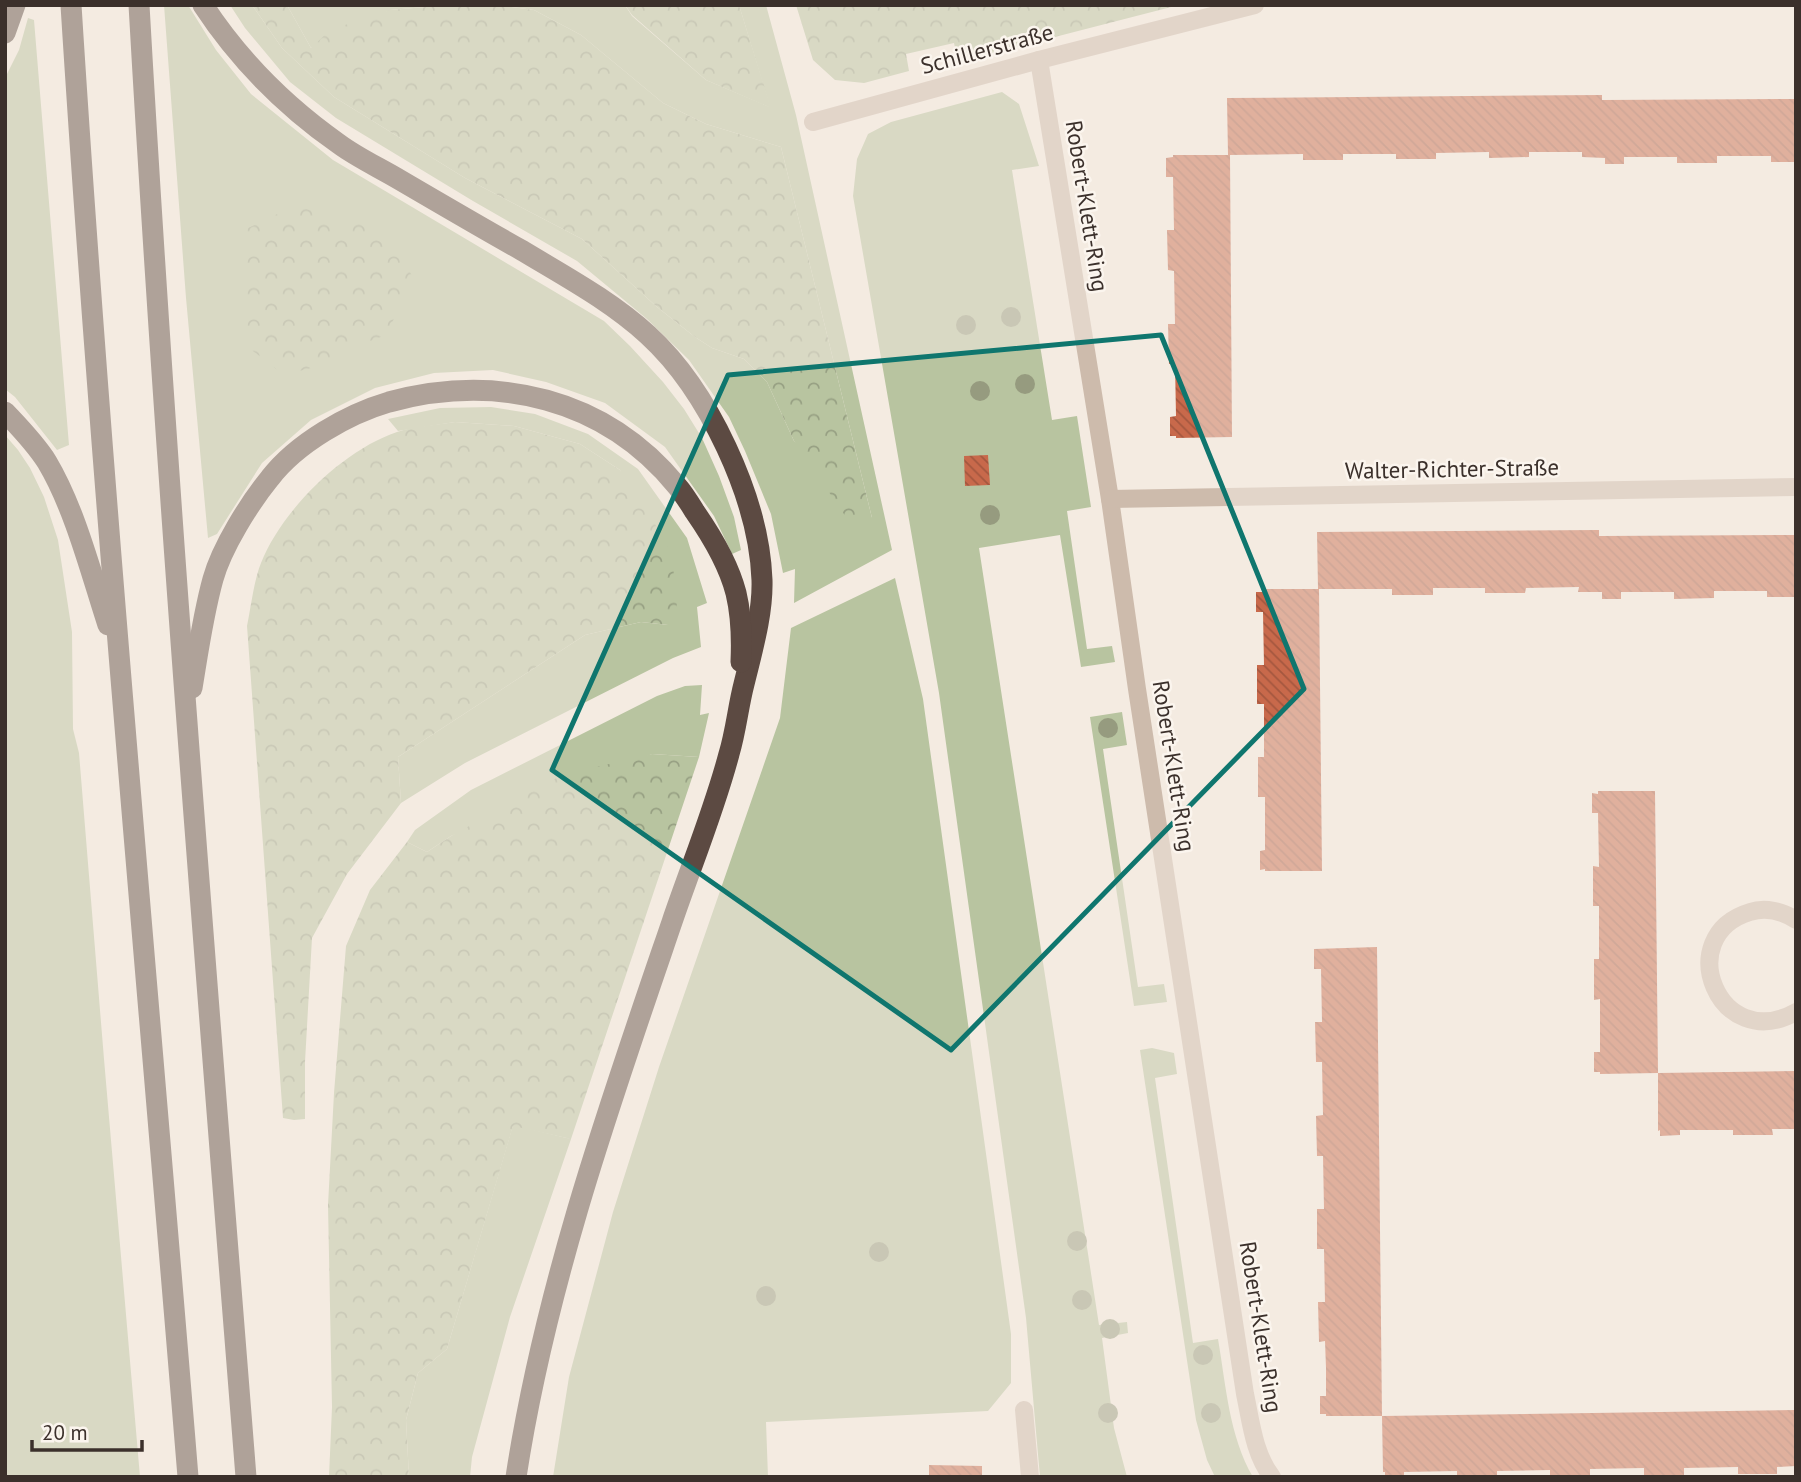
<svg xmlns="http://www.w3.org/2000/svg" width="1801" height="1482" font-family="'PT Sans',sans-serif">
  <defs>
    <pattern id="forest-crowns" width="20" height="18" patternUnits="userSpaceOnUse" patternTransform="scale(1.75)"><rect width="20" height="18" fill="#b8c4a0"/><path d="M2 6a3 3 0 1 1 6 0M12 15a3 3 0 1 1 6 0" fill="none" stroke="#97a083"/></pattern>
    <pattern id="building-back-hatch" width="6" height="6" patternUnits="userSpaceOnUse" patternTransform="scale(1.75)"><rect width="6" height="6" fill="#c8694b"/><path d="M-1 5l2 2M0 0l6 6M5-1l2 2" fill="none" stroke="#a4573f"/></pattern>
  </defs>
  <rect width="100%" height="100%" fill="#f4ebe1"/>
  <!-- grass -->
  <g fill="#b8c4a0">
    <path d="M164 5H188L216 50 251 94 333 160 604 321 630 346 663 382 684 409 702 438 719 476 734 517 741 550 732 554 714 516 665 447 605 403 546 382 493 370 434 373 375 388 311 420 262 463 217 534 208 538 186 298Z"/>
    <path d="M230 5H252L282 48 334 97 465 178 582 239 657 307 695 337 712 348 744 359 767 382 794 441 872 518 781 147 706 124 663 103 581 35 534 10 496 5H625L632 16 706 80 770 107 739 5H766L796 115 892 550 794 603 795 569 783 573 771 514 745 451 729 417 689 360 647 319 577 261 473 201 336 118 290 82 245 28Z"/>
    <path d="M287 5H449L390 10 311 48Z"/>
    <path d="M28 18 34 20 69 445 57 450 15 397 5 389V78L19 50Z"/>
    <path d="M1002 92 1019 104 1039 166 1012 170 1052 420 1077 416 1091 507 1067 511 1087 649 1112 646 1115 662 1081 667 1060 535 979 548 1099 1325 1127 1322 1128 1333 1102 1338 1114 1428 1127 1477H1040L1026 1318 939 693 853 196 857 159 868 134 891 122Z"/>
    <path d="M491 407 535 414 588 434 638 469 687 538 707 603 697 607 701 647 673 658 465 763 401 803 398 757 585 635 641 622 668 625 620 470 580 444 514 426 455 422 398 431 388 419 440 408Z"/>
    <path d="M5 435 18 450 30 468 44 497 58 540 72 632 73 729 79 753 104 1059 140 1477H5Z"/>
    <path d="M895 578 923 699 1011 1334V1383L988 1411 766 1422 768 1477H553L569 1377 613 1212 659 1067 780 718 791 628Z"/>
    <path d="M702 685 700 715 709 713 699 757 652 754 451 836 427 852 407 842 415 830 471 790 657 696 685 686Z"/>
    <path d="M1122 712 1127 745 1103 749 1138 987 1164 984 1167 1002 1134 1006 1090 717Z"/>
    <path d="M1152 1048 1174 1053 1177 1074 1155 1078 1193 1343 1218 1339C1226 1385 1229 1436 1253 1477H1215L1207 1460 1196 1420 1140 1050Z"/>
    <path d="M513 1125 571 1139 510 1317 472 1457 470 1477H409L406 1420 418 1373 447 1349Z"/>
  </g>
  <!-- forest -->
  <g fill="url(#forest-crowns)">
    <path d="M252 5H287L311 48 330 30 390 10 449 5H496L534 10 581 35 663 103 706 124 781 147 872 518 848 520 794 441 767 382 744 359 712 348 695 337 657 307 582 239 465 178 334 97 282 48Z"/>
    <path d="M625 5H739L771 108 706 80 632 15Z"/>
    <path d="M796 5H1179L958 62 954 43 906 54 909 71 864 83 835 80 813 60Z"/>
    <path d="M294 206 356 221 391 246 414 278 386 335 362 344 334 362 284 375 249 348 244 280 246 229Z"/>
    <path d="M455 422 514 426 580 444 620 470 644 504 672 555 677 608 668 625 641 622 585 635 398 757 401 803 347 874 312 938 305 1062V1119L294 1120 283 1118 247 626C251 607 254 580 261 563 282 510 343 450 397 432 414 426 437 425 455 422Z"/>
    <path d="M652 754 699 757 571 1139 513 1126 447 1349 418 1373 406 1420 409 1477H329L332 1407 328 1205 334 1093 346 946 370 890 407 842 427 852 451 836 562 775Z"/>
  </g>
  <!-- building -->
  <g fill="url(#building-back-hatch)">
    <path d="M1602 95V100L1796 99V162H1771V156H1717V163H1677V157H1624V164H1605V158L1582 157V152H1529V157L1489 158V152L1436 153V159H1396V154H1343V160H1303V154L1228 155 1227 98Z"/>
    <path d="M1173 155H1230L1232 437 1176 438V436H1170V417L1176 416 1175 363 1169 364 1168 324H1175L1174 271 1168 270 1167 230H1174L1173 177H1166V158L1173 157Z"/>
    <path d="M988 455 990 485 965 486 964 456Z"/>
    <path d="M1599 530V536L1796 535V597H1767V591H1714V598L1674 599V592H1621V599H1602V592H1578L1579 587 1526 588 1525 593H1485V588H1433V595H1392V589H1319L1322 871H1265V869L1260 870V851L1265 850V797H1258V757H1264V704H1257V665H1264L1263 612H1256V592H1263V589H1318L1317 532Z"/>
    <path d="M1598 791H1655L1658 1073 1796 1071V1129H1772L1773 1135H1733V1130H1680V1135L1660 1136V1130L1658 1131V1073L1600 1074V1072H1594V1052H1600V999L1594 1000V959H1599V906H1593V866L1599 867 1598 813H1592V793L1598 794Z"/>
    <path d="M1377 947 1382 1416H1326V1414H1320V1396H1326V1368L1325 1341 1319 1342 1318 1302H1325L1324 1249H1317V1209H1324L1323 1156H1317L1316 1116 1323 1115 1322 1062H1316L1315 1022H1322L1321 969H1314V949Z"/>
    <path d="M1796 1410V1466L1777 1467V1474H1738V1467L1684 1468V1475H1644V1468L1590 1469V1476H1550V1470L1497 1471V1477H1457V1471L1404 1472V1477H1385V1472H1383L1382 1416Z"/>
    <path d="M929 1465 982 1466V1477H929Z"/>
  </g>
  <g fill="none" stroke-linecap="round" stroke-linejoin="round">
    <!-- minor -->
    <g stroke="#cdbbac" stroke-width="18">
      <path d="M1039 60 1110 499 1137 689 1245 1394C1251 1422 1254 1454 1272 1477"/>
      <path d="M813 122 1039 60 1255 5"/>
      <path d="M1110 499 1796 487"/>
      <path d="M1796 920C1782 911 1765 907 1750 912 1671 936 1719 1055 1796 1012"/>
      <path d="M1024 1410 1030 1477"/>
    </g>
    <!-- highway -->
    <g stroke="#5c4a42" stroke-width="21">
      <path d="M71 5C102 496 148 986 188 1477"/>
      <path d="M139 5C167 496 207 986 246 1477"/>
      <path d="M203 5C239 60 285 106 339 144 358 158 380 168 400 180 441 204 482 228 523 251 566 277 611 301 648 335 708 390 759 498 762 580 763 614 752 651 744 684 738 707 736 731 729 754 714 811 691 866 672 922 610 1103 545 1287 516 1477"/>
      <path d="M5 33 15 5"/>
      <path d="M5 412C20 428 35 443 47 462 75 509 91 573 108 625"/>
      <path d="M192 688C198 652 203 615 213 579 222 547 249 504 270 478 297 443 348 414 389 402 497 373 605 398 677 486 684 494 690 504 695 512 711 535 729 566 736 593 741 614 742 640 741 662"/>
    </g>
  </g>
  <!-- trees -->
  <g fill="#969b7f">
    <circle cx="1011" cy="317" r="10"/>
    <circle cx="966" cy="325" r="10"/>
    <circle cx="1025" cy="384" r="10"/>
    <circle cx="980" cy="391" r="10"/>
    <circle cx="990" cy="515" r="10"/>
    <circle cx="1108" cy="728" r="10"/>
    <circle cx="1077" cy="1241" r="10"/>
    <circle cx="879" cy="1252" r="10"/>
    <circle cx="766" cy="1296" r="10"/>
    <circle cx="1082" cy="1300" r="10"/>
    <circle cx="1110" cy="1329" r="10"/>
    <circle cx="1203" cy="1355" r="10"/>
    <circle cx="1108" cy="1413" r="10"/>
    <circle cx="1211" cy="1413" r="10"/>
  </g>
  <!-- marked area -->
  <path d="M0 0H1801V1482H0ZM1161 335 1304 689 951 1050 552 770 728 375Z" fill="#f4ebe1" fill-opacity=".55" fill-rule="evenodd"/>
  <path fill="none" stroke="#0f766e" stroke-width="5" stroke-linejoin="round" d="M1161 335 1304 689 951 1050 552 770 728 375Z"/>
  <g text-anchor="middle" stroke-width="5" stroke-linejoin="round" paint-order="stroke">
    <!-- street labels -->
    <g font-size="23" fill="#3b302b" stroke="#fbf5ee">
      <text transform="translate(987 49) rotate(-15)" y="8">Schillerstraße</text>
      <text transform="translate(1087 206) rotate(81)" y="8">Robert-Klett-Ring</text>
      <text transform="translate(1452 469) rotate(-1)" y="8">Walter-Richter-Straße</text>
      <text transform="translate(1174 766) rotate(81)" y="8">Robert-Klett-Ring</text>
      <text transform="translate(1261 1327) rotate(81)" y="8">Robert-Klett-Ring</text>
    </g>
  </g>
  <!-- border -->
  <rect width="1801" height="1482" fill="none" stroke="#3b302b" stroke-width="14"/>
  <!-- scale -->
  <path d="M32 1440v10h110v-10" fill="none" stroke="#3b302b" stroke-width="3.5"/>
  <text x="42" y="1440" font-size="21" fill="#3b302b" stroke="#fbf5ee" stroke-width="5" paint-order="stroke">20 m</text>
</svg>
